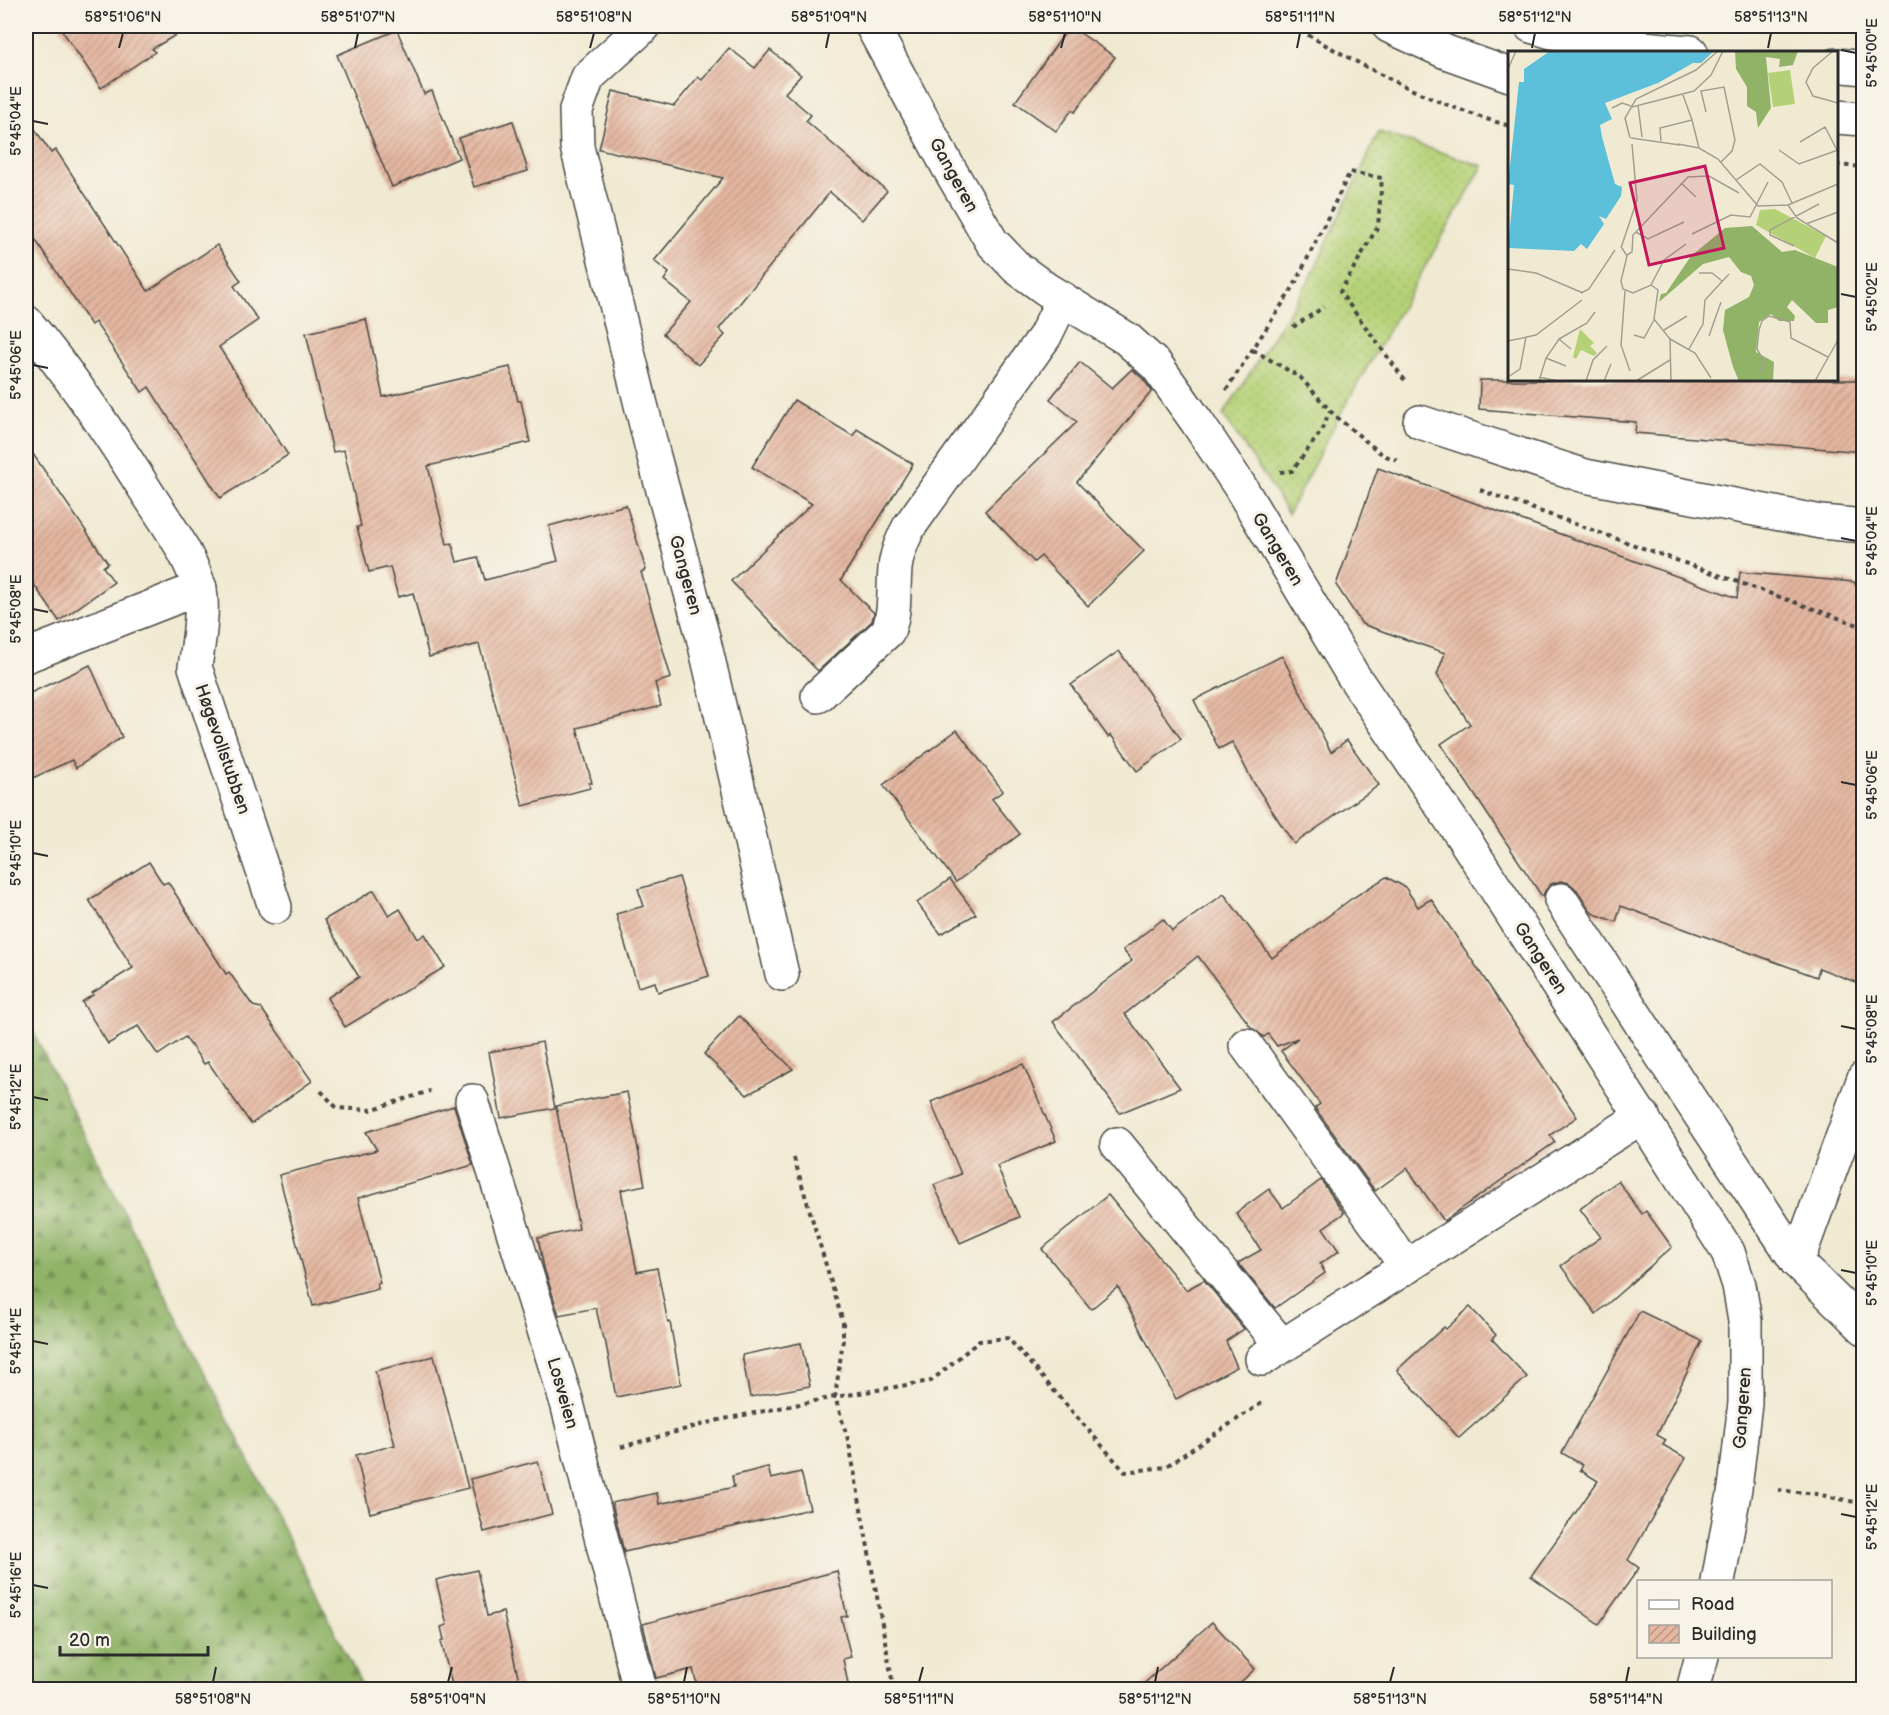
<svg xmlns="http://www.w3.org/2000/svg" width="1889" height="1715" font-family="'Balsamiq Sans',sans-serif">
  <defs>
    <pattern id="grass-dots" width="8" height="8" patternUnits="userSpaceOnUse" patternTransform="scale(1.5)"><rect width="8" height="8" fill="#b5d177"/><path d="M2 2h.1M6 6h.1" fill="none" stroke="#9cb467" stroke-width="1.8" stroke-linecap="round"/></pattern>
    <pattern id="forest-firs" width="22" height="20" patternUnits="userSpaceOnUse" patternTransform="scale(1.5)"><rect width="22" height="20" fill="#90b368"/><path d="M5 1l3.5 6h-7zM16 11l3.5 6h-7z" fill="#769256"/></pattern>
    <pattern id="building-hatch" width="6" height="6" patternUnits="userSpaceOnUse" patternTransform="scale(1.5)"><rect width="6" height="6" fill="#e5b7a1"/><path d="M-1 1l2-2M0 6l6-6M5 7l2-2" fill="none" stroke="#ba9583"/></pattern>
  </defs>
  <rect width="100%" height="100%" fill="#f7f3e8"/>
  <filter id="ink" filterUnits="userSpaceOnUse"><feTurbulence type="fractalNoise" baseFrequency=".0167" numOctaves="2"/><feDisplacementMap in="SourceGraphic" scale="12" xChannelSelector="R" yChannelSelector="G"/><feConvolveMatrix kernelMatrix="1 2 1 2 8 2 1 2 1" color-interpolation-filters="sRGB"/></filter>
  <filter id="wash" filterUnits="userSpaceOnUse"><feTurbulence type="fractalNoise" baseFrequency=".008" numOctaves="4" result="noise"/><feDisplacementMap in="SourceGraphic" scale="24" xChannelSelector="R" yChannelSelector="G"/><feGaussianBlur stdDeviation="1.35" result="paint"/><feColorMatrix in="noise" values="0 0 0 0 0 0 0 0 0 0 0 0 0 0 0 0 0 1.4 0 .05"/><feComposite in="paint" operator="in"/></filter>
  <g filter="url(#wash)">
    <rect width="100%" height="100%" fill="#f1ead3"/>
    <!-- grass -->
    <path fill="url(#grass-dots)" stroke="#707e51" stroke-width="1.5" d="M1379 132 1483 166 1342 411 1288 514 1268 481 1223 415 1310 279Z"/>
    <!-- forest -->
    <path fill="url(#forest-firs)" stroke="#5e6f4a" stroke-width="1.5" d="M26 1018 364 1689H26Z"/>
    <g id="blocks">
      <!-- building -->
      <g fill="url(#building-hatch)">
        <path d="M59 26H191L152 49 155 52 101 88Z"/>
        <path d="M1070 26 1115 57 1075 112 1072 110 1056 131 1015 102Z"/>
        <path d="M397 30 424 94 432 91 459 158 392 187 337 55Z"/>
        <path d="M729 48 755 68 770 50 801 75 785 93 811 115 806 121 887 191 862 220 830 192 719 329 725 335 698 365 663 334 691 302 664 280 669 273 654 261 723 178 599 149 613 91 674 106 698 77 702 80Z"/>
        <path d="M26 116 51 153 56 150 148 291 217 245 241 281 234 286 258 320 219 347 288 455 220 498 149 387 142 392 95 322 91 325 26 225Z"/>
        <path d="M513 121 528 171 474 187 459 138Z"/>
        <path d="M366 319 383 397 510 367 518 401H521L530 442 428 466 447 544 452 543 457 562 478 557 485 580 558 561 549 526 626 505 646 570 641 572 671 678 655 683 661 706 577 728 592 783H589L590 788 523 806 479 644 429 657 413 593 398 597 390 567 369 572 357 527 361 526 344 450 333 452 306 333Z"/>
        <path d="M1080 362 1112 388 1132 369 1143 379 1152 391 1077 482 1144 551 1088 606 1041 556 1034 562 985 511 1077 422 1050 399Z"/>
        <path d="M1480 380H1863V452L1635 433 1636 422 1479 409Z"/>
        <path d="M794 400 853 436 857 429 913 464 841 580 874 613 872 621 818 671 731 581 812 504 752 467Z"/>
        <path d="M26 444 108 563 103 567 114 582 59 621 26 573Z"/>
        <path d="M1378 468 1737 598 1740 572 1854 582 1863 600V985L1819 968 1817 977 1621 906 1616 922 1592 913 1577 890 1569 883 1561 881 1551 884 1545 891 1543 896 1541 895 1441 744 1470 724 1437 675 1445 653 1362 624 1336 585Z"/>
        <path d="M1119 651 1181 739 1137 771 1111 735 1108 737 1071 685Z"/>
        <path d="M1282 656 1331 752 1347 740 1379 785 1294 844 1252 780 1232 742 1219 749 1194 700Z"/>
        <path d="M90 665 122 737 76 768 72 760 26 781V695Z"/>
        <path d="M957 730 1003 791 992 799 1020 834 956 882 883 785Z"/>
        <path d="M149 862 163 884 168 882 226 974 229 972 253 1006 261 1008 312 1081 251 1124 208 1062 204 1064 185 1037 158 1055 138 1026 108 1044 82 1002 93 995 92 993 133 968 89 900Z"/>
        <path d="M679 877 709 976 658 992 655 982 638 987 616 914 644 906 638 889Z"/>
        <path d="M1386 877 1405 887 1418 907 1431 899 1577 1117 1550 1135 1555 1142 1444 1221 1407 1168 1375 1191 1315 1108 1320 1104 1281 1051 1298 1038 1277 1046 1268 1034 1264 1037 1251 1027 1198 956 1125 1014 1180 1088 1120 1113 1053 1022 1132 961 1123 950 1163 919 1172 931 1224 894 1272 958 1351 899Z"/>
        <path d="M950 879 976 914 941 934 917 903Z"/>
        <path d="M374 890 389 916 400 909 418 939 425 934 445 967 345 1027 327 998 359 977 324 920Z"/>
        <path d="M739 1016 793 1069 747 1095 704 1054Z"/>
        <path d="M542 1042 555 1108 501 1118 489 1052Z"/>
        <path d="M1023 1064 1056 1141 997 1166 1019 1217 960 1243 934 1185 961 1174 931 1102Z"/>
        <path d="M627 1092 645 1185 621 1190 637 1272 657 1268 668 1323 670 1322 681 1384 616 1397 605 1339H603L596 1308 559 1315 544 1268 538 1238 579 1229 556 1106Z"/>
        <path d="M454 1106 473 1165 358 1198 380 1283H377L378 1289 313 1306 279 1175 377 1150 366 1132Z"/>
        <path d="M1321 1180 1344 1213 1323 1228 1339 1251 1320 1264 1325 1273 1275 1308 1238 1263 1261 1250 1236 1213 1269 1189 1283 1208Z"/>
        <path d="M1618 1181 1642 1214 1646 1211 1672 1247 1596 1314 1561 1266 1601 1237 1580 1209Z"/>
        <path d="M1108 1195 1186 1290 1204 1280 1244 1329 1226 1341 1237 1367 1176 1399 1118 1287 1091 1309 1042 1249Z"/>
        <path d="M1470 1307 1496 1335 1492 1339 1527 1377 1459 1438 1397 1370 1444 1327 1446 1329Z"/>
        <path d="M1640 1311 1702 1341 1657 1435 1666 1440 1663 1445 1686 1458 1628 1560 1639 1568 1599 1624 1531 1576 1598 1481 1580 1470 1583 1465 1562 1453Z"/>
        <path d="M801 1343 810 1386 750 1397 742 1355Z"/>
        <path d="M434 1356 468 1488 370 1513 356 1455 395 1445 375 1371Z"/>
        <path d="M538 1461 552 1514 484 1532 470 1479Z"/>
        <path d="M768 1467 771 1479 801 1472 810 1509 624 1552 612 1503 657 1493 659 1504 734 1487 732 1476Z"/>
        <path d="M477 1570 487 1616 503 1612 521 1689H453L441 1641 444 1640 441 1627 447 1625 436 1580Z"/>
        <path d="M837 1571 847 1616 841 1617 851 1657 843 1659 849 1689H698L693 1669 656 1678 643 1624Z"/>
        <path d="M1212 1622 1255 1669 1233 1689H1138Z"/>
      </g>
    </g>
  </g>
  <g filter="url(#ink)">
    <use href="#blocks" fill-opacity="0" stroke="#494844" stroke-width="1.5"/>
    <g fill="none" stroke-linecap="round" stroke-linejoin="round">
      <defs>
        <g id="minor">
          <path d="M644 26 588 77 576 110 577 147 654 457 703 637 782 974"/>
          <path d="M872 26 947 165 992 242 1017 268 1046 289 1127 339 1157 366 1197 422 1239 485 1352 674 1466 842 1728 1252 1739 1285 1745 1321V1403L1735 1488 1718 1582"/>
          <path d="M26 322C71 375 111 435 148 494 167 523 188 552 199 586 205 605 198 647 195 667L275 907"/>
          <path d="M1420 422 1585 476 1821 522 1864 526"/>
          <path d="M26 656 200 588"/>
          <path d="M818 696 888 631C896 611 893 590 895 569 896 554 902 541 909 527L1045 336 1063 299"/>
          <path d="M1561 900 1687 1095 1797 1262 1864 1328"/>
          <path d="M1246 1045 1407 1267"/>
          <path d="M472 1101 567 1403 640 1690"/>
          <path d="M1117 1144 1282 1346"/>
          <path d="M1797 1262 1864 1078"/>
          <path d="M1262 1359 1643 1116"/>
          <path d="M1693 1690 1702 1656"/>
        </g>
        <g id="major">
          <path d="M1389 26 1446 52 1510 75"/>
          <path d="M1531 26C1582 42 1637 48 1691 52"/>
          <path d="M1836 65 1864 68"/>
          <path d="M1836 117 1864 119"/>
        </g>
      </defs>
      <!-- minor casing -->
      <use href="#minor" stroke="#494844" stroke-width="36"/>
      <!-- major casing -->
      <use href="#major" stroke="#494844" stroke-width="36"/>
      <!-- path -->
      <g stroke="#494844" stroke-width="4" stroke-dasharray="4.5 4.5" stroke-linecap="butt">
        <path d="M1292 26C1363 66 1430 104 1510 126"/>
        <path d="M1836 165 1864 167"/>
        <path d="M1293 327 1324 307"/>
        <path d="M1253 350 1300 377 1334 415 1383 455 1397 460"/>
        <path d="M1226 390 1294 286 1350 172 1382 178 1378 226 1340 292 1406 382"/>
        <path d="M1280 472 1292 471 1320 433 1330 411"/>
        <path d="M1480 490 1864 627"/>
        <path d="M321 1091 337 1108 370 1110 430 1091"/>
        <path d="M794 1158 843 1322V1340L835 1397 931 1381 979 1341 1008 1338 1125 1472 1165 1467 1263 1402"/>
        <path d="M621 1447 719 1420 835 1397 849 1443 894 1690"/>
        <path d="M1778 1490 1816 1494 1864 1504"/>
      </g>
      <!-- minor -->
      <use href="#minor" stroke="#fff" stroke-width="33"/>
      <!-- major -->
      <use href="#major" stroke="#fff" stroke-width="33"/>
    </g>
  </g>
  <!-- ticks -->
  <path fill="none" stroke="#2b2b2b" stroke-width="2" d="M119 48 123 33M355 48 358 33M590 48 594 33M826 48 829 33M1061 48 1065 33M1297 48 1300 33M1532 48 1535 33M1768 48 1771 33M1841 50 1856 53M33 121 48 124M1841 294 1856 297M33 365 48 368M1841 538 1856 541M33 609 48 612M1841 782 1856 785M33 853 48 856M1841 1026 1856 1029M33 1097 48 1100M1841 1270 1856 1273M33 1341 48 1344M1841 1514 1856 1517M33 1585 48 1588M213 1682 216 1667M448 1682 452 1667M684 1682 687 1667M919 1682 923 1667M1155 1682 1158 1667M1390 1682 1394 1667M1626 1682 1629 1667"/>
  <g text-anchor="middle" stroke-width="6" stroke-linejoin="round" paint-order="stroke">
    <!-- street labels -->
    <g font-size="18" fill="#2b2b2b" stroke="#f7f3e8">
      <text transform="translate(954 175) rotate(61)" y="6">Gangeren</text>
      <text transform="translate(1278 549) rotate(59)" y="6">Gangeren</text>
      <text transform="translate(686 575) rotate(75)" y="6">Gangeren</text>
      <text transform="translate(223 749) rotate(71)" y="6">Høgevollstubben</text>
      <text transform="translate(1541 958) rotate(57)" y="6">Gangeren</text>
      <text transform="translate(563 1393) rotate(74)" y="6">Losveien</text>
      <text transform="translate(1742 1408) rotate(-86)" y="6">Gangeren</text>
    </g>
  </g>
  <!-- overview -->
  <g transform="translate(1508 51)">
    <rect width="330" height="330" fill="#f1ead3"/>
    <path d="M267 158 318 185 307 207 248 174 252 159ZM72 278 86 292 82 295 89 302 86 305 73 299 68 308 65 306Z" fill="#b5d177"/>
    <path d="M227 0H290L285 14 271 16 272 8 258 6 263 57 250 77 248 61 239 55V36L228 18ZM244 175 274 201 287 199 330 216V256L320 259V272H308L284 249 279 256 287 265 286 270H271L263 263 251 271 248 301 266 311 265 330H231L225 316 215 279 217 259 241 246 246 234 243 225 233 221 221 206 195 213 151 251 153 243 158 242 183 205 217 177Z" fill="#90b368"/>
    <path d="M282 19 287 53 265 56 260 22Z" fill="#b5d177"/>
    <path d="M42 0H206L193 12H185L150 32 97 52 104 68 92 74 94 86 107 133 114 136 113 145 98 168 91 165 96 173 79 198 73 193 66 200 0 197 6 134 0 133 11 31H16V18Z" fill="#5dc0db"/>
    <path fill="none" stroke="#a29e90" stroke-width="1.5" d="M325 0 305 17 298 31 305 45 330 52M0 18 8 0M130 54 134 86M124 56 186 40 203 24 215 0M104 57 114 52 123 55M198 61 193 40 216 36 227 89 224 100 213 111M184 69 191 97M122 87 117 67 128 48 188 19 210 0M123 87 172 94M153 90 152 77 184 69 175 44M292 91 317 76 329 99M170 93 191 97 210 108 250 155 280 154 330 133M271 99 291 113 330 99M228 129 252 113 274 131 284 152M173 132 188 146M280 154 289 167 330 192M298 173 330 161M128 181 140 188 176 171M184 183 223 164 242 166 260 131M286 195 262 184V179L311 153M113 197 129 149 124 93M114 197 119 205 113 230 115 238 125 242 143 234 150 239 146 268 162 288 163 330M119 204 124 201 125 184 180 126 201 125 231 142M0 218 28 222 75 242M191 222H204L214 230M143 234 156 209 178 193M117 240 113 294 122 320M73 242 81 238 107 199M156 279 179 265M126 284 136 287 146 269M201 285 213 251M51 288 79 272 87 261M162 288 187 302 203 327M0 290 28 284 74 249M181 298 195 273 197 249 221 223M38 307 58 315M252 320 256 310 249 298 251 279 254 270 261 265 282 271 283 287 320 306M0 326 12 318 18 286M31 326 50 330M31 330 38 307 51 288 63 298M78 330 85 309 99 295M96 330 103 313M128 330 162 309M307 330 330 289"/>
    <path fill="#c2185b" fill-opacity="0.15" stroke="#c2185b" stroke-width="3" d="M197 115 216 197 141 214 122 132Z"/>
    <rect width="330" height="330" fill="none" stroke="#2b2b2b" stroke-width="3"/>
  </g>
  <!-- margin -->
  <rect width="1889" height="1715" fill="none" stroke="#f7f3e8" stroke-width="66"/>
  <!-- legend -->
  <rect x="1637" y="1580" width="195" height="78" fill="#f7f3e8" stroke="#a5a39c" stroke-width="1.5"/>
  <rect x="1649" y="1600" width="30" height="9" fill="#ffffff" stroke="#a5a39c" stroke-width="1.5"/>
  <text x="1691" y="1610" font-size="18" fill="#2b2b2b">Road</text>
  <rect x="1649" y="1625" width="30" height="18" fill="url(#building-hatch)" stroke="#a5a39c" stroke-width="1.5"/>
  <text x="1691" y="1640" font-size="18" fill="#2b2b2b">Building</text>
  <!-- scale -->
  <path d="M60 1646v9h148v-9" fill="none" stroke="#2b2b2b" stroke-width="3"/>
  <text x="69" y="1646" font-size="18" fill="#2b2b2b" stroke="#f7f3e8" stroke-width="4.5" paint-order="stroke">20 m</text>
  <rect x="33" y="33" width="1823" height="1649" fill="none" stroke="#2b2b2b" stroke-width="2"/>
  <g font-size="15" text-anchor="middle" fill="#2b2b2b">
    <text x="123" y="22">58°51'06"N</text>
    <text x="358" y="22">58°51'07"N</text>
    <text x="594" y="22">58°51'08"N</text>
    <text x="829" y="22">58°51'09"N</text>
    <text x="1065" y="22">58°51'10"N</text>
    <text x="1300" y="22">58°51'11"N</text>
    <text x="1535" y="22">58°51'12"N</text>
    <text x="1771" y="22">58°51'13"N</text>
    <text transform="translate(1872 53) rotate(-90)" y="5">5°45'00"E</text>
    <text transform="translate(16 121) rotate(-90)" y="5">5°45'04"E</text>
    <text transform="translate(1872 297) rotate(-90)" y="5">5°45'02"E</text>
    <text transform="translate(16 365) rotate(-90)" y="5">5°45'06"E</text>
    <text transform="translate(1872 541) rotate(-90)" y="5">5°45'04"E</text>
    <text transform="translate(16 609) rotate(-90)" y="5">5°45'08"E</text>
    <text transform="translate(1872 785) rotate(-90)" y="5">5°45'06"E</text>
    <text transform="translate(16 853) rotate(-90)" y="5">5°45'10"E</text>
    <text transform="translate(1872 1029) rotate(-90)" y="5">5°45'08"E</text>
    <text transform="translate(16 1097) rotate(-90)" y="5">5°45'12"E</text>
    <text transform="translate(1872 1273) rotate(-90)" y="5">5°45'10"E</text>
    <text transform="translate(16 1341) rotate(-90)" y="5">5°45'14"E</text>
    <text transform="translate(1872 1517) rotate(-90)" y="5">5°45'12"E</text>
    <text transform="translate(16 1585) rotate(-90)" y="5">5°45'16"E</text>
    <text x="213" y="1704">58°51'08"N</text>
    <text x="448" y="1704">58°51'09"N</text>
    <text x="684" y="1704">58°51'10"N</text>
    <text x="919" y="1704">58°51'11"N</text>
    <text x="1155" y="1704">58°51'12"N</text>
    <text x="1390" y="1704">58°51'13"N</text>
    <text x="1626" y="1704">58°51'14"N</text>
  </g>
</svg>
